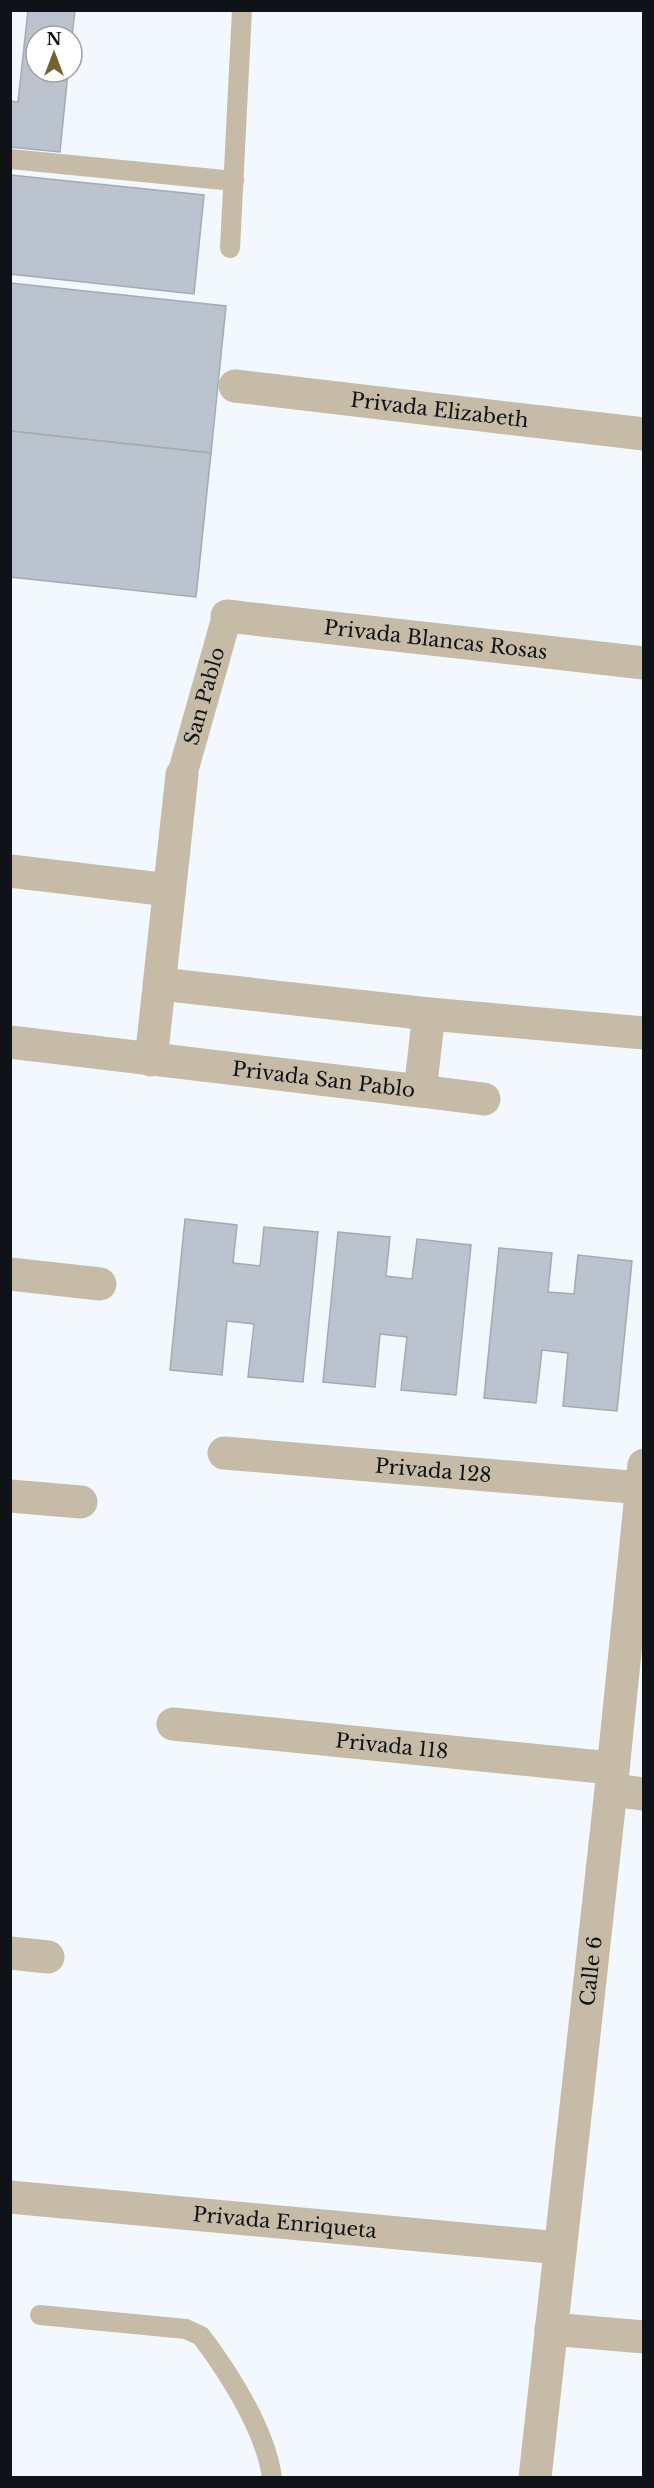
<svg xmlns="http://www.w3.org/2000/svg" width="654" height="2488" font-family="'Libre Baskerville',serif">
  <rect width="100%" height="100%" fill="#f2f8fe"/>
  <!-- building -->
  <g fill="#bbc4ce" stroke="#a2aab4" stroke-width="1.5">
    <path d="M28 10H75L72 37 36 36V72H68L60 152 10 147V101L18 102Z"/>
    <path d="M10 175 204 195 194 294 10 274Z"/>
    <path d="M10 283 226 306 211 453 10 431Z"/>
    <path d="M10 431 211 453 196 597 10 577Z"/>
    <path d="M185 1219 237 1225 233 1263 260 1266 264 1227 318 1232 303 1382 248 1377 254 1324 227 1321 222 1375 170 1370Z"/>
    <path d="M338 1232 390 1237 386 1276 412 1279 417 1239 471 1245 456 1395 401 1390 407 1337 380 1334 375 1387 323 1382Z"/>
    <path d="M499 1248 552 1253 548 1292 574 1294 578 1255 632 1261 617 1411 563 1406 568 1353 542 1350 536 1403 484 1398Z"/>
  </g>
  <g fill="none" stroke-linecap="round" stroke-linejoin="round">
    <!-- service -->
    <g stroke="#c6bba7" stroke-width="20">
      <path d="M10 159 234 181"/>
      <path d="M230 248 242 10"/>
      <path d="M40 2315 186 2329 201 2336C229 2373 266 2431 272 2478"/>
    </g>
    <!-- pedestrian -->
    <path stroke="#c6bba7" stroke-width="30" id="s1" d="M182 775 227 616"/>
    <!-- minor -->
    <g stroke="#c6bba7" stroke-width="33">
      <path id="s2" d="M235 386 644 434"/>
      <path id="s3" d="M227 616 644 663"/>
      <path d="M10 871 169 890"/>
      <path d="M160 984 429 1014"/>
      <path id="s4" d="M10 1042 420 1091 429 1014 644 1033"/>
      <path d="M151 1060 182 775"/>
      <path d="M420 1091 484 1099"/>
      <path d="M10 1274 100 1284"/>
      <path id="s5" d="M224 1453 642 1488"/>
      <path d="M10 1496 81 1502"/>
      <path id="s6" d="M173 1724 611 1768"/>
      <path d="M611 1790 644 1794"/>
      <path d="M10 1953 48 1957"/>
      <path id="s7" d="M10 2197 560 2248"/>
      <path d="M551 2329 644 2337"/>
      <path id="s8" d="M535 2478 611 1790 644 1465"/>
    </g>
  </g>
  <g text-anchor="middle" stroke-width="5" stroke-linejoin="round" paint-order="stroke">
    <!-- street labels -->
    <g font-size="20" fill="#0f1216" stroke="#fff">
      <text dy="7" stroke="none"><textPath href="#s2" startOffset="206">Privada Elizabeth</textPath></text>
      <text dy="7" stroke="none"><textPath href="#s3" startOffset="210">Privada Blancas Rosas</textPath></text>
      <text dy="7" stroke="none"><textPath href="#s1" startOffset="82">San Pablo</textPath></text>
      <text dy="7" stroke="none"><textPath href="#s4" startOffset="316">Privada San Pablo</textPath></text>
      <text dy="7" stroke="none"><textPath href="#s5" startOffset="210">Privada 128</textPath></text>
      <text dy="7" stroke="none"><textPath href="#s6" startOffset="220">Privada 118</textPath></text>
      <text dy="7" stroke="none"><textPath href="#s8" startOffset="510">Calle 6</textPath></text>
      <text dy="7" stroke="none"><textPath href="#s7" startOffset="276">Privada Enriqueta</textPath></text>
    </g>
  </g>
  <!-- border -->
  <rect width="654" height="2488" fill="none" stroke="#0f1216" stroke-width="24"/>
  <!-- north arrow -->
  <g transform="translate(54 54)"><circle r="28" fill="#ffffff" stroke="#9fa0a2" stroke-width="1.5"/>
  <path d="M0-4.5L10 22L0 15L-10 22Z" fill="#786131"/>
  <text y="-9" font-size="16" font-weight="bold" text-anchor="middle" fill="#0f1216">N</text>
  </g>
</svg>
